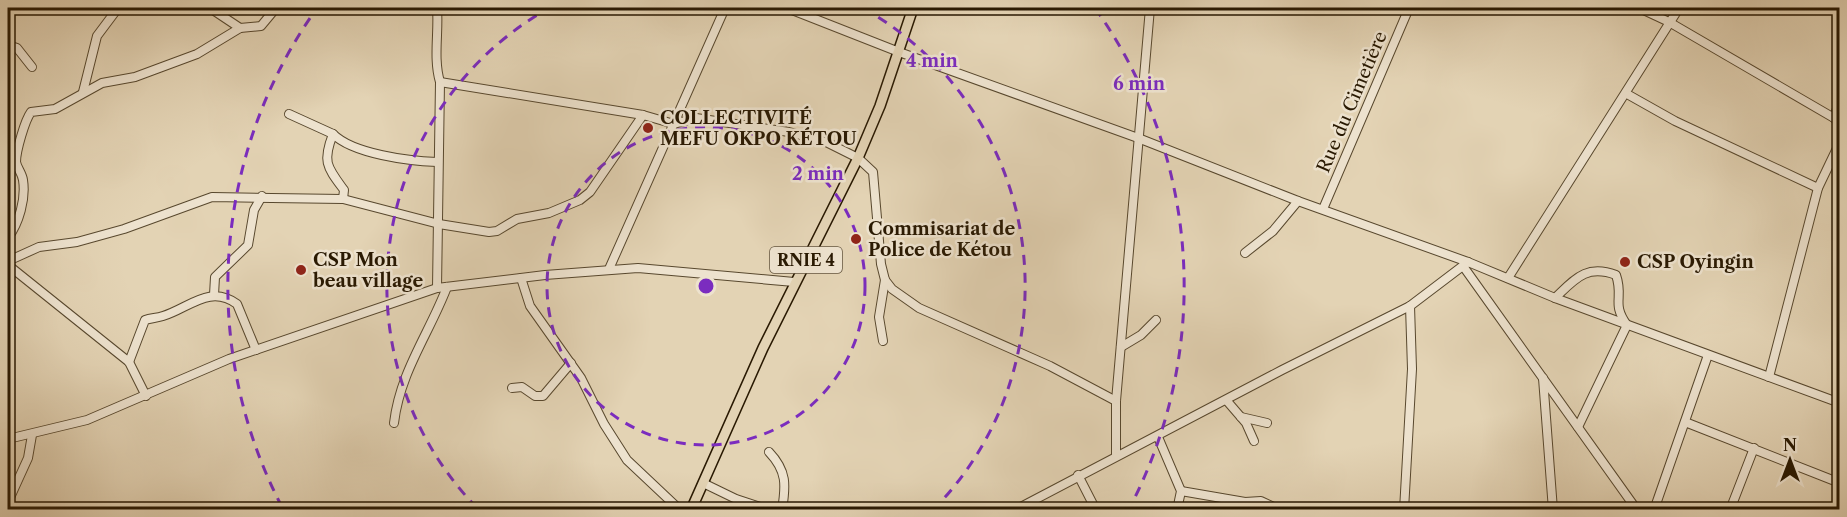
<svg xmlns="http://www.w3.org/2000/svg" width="1847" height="517" font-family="'Libre Caslon Text',serif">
  <rect width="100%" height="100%" fill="#e3d3b4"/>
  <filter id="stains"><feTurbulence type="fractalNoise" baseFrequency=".00333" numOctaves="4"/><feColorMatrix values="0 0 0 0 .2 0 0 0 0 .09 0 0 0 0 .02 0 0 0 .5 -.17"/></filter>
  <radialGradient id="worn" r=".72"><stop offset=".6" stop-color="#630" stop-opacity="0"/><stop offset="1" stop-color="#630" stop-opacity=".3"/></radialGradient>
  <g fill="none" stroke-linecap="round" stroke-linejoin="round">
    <defs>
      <g id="minor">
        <path d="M210 8 240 28"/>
        <path d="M437 8C439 33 433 58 440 82L437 288"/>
        <path d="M787 8 899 52 1138 138 1298 201 1468 262 1555 298 1840 403"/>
        <path d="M1639 8 1669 22 1834 118 1840 124"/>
        <path d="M8 45 17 48 32 67"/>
        <path d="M440 82 643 115 674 124 696 118 789 132 826 142 858 158 873 172 881 264 885 280 892 289 919 308 1050 366 1116 401"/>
        <path d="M83 92 97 36 118 8"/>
        <path d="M1627 94 1675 121 1818 188"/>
        <path d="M289 114 333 134C322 162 327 167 344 190L343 199"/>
        <path d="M1834 118 1840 99"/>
        <path d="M333 134C353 154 409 161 437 162"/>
        <path d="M1323 209 1409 8"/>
        <path d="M8 238C19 223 26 199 23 180 22 173 17 168 16 162 16 151 25 120 31 112L55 109 102 83 135 77 197 54 240 28 261 26 276 8"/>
        <path d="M1245 253 1273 231 1298 201"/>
        <path d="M8 261 39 247 77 242 124 229 212 197 343 199 439 224 489 232 497 231 517 219 549 213 580 200 590 192 643 115"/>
        <path d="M8 265 129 362 146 396"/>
        <path d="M1463 266 1637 510"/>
        <path d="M609 269 725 8"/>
        <path d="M521 278 530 306 581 378 604 424 627 460 680 510"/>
        <path d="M1508 278 1679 8"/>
        <path d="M214 295 215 277 248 245 254 210 262 196"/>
        <path d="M1555 298C1575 279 1586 264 1616 275 1624 298 1611 303 1627 325L1578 427"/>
        <path d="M883 341 879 317 885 280"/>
        <path d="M1121 347 1141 335 1156 320"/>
        <path d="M129 362 145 320C151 318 157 318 163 316 189 308 210 284 237 304L256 350"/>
        <path d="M1769 377 1818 188 1840 142"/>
        <path d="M1543 378 1553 510"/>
        <path d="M512 388 522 387 535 396H543L571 363"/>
        <path d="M1227 401 1246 423 1254 441"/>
        <path d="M1241 417 1267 423"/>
        <path d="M1685 422 1840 483"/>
        <path d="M394 423C400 372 429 334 447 287"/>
        <path d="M1158 437 1181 491 1177 510"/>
        <path d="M8 439 87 420 229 359 437 288 545 275 638 268 794 282"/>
        <path d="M769 452C787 471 786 485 782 510"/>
        <path d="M1116 456V401L1150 8"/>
        <path d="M1078 475 1096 510"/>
        <path d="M703 483 736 499 769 510"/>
        <path d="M1181 491 1245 502 1261 501 1280 510"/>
        <path d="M8 502 28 458 32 435"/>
        <path d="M1015 510 1282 370 1410 306 1468 262"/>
        <path d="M1404 510 1412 369 1410 306"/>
        <path d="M1654 510 1708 355"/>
        <path d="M1730 510 1754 448"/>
        <path d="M1817 510 1840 505"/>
      </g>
      <path id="major" d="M691 510 763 348 858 158 880 106 913 8"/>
    </defs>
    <!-- minor casing -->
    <use href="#minor" stroke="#58482e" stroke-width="10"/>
    <!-- major casing -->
    <use href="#major" stroke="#291902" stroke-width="12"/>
    <!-- minor -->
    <use href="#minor" stroke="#ede2ce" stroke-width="8"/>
    <!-- major -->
    <use href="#major" stroke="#e3d3b4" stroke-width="9"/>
  </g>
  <!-- distance rings -->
  <g fill="none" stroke="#7b2cbf" stroke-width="3" stroke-dasharray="10 8">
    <circle cx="706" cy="286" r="159"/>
    <path d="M477 508A319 319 0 0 1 549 8M863 8A319 319 0 0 1 935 508"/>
    <path d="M282 507A478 478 0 0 1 317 8M1095 8A478 478 0 0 1 1130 507"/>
  </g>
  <!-- markers -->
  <g fill="#8f2418" stroke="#ede2ce" stroke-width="2">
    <circle cx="648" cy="128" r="6"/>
    <circle cx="856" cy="239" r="6"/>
    <circle cx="1625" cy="262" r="6"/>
    <circle cx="301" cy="270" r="6"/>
  </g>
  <g text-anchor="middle" stroke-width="5" stroke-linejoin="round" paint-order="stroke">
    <!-- shield labels -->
    <rect fill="#ede2ce" stroke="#64553f" stroke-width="1.5" x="770" y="247" width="72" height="26" rx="4.5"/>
    <g font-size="16" font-weight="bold" fill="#291902">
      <text x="806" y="266">RNIE 4</text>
    </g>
    <!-- street labels -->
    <g font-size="18" fill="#291902" stroke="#ede2ce">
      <text transform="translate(1352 102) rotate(-67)" y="6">Rue du Cimetière</text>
    </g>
    <!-- poi labels -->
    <g font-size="18" font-weight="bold" fill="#291902" stroke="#ede2ce" text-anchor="start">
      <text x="660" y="124">COLLECTIVITÉ<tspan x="660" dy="21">MEFU OKPO KÉTOU</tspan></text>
      <text x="868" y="235">Commisariat de<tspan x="868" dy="21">Police de Kétou</tspan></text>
      <text x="313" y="266">CSP Mon<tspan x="313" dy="21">beau village</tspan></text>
      <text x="1637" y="268">CSP Oyingin</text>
    </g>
  </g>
  <circle cx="706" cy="286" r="9" fill="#7b2cbf" stroke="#ede2ce" stroke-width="3"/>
  <g font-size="18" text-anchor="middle" font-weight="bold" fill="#7b2cbf" stroke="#ede2ce" stroke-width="5" stroke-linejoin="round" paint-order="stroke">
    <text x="932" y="67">4 min</text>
    <text x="1139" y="90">6 min</text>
    <text x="818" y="180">2 min</text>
  </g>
  <!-- margin -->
  <rect width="1847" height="517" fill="none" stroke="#e3d3b4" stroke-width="30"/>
  <rect x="9" y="9" width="1829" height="499" fill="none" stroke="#291902" stroke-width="3"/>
  <rect x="15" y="15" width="1817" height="487" fill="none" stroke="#291902" stroke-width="1.5"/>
  <!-- north arrow -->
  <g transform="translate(1790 460)" stroke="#ede2ce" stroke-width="4.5" paint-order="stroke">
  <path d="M0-4.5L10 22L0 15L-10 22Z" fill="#291902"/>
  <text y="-9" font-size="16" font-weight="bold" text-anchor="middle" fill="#291902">N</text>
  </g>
  <rect width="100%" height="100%" filter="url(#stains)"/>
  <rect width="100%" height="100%" fill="url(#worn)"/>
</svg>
